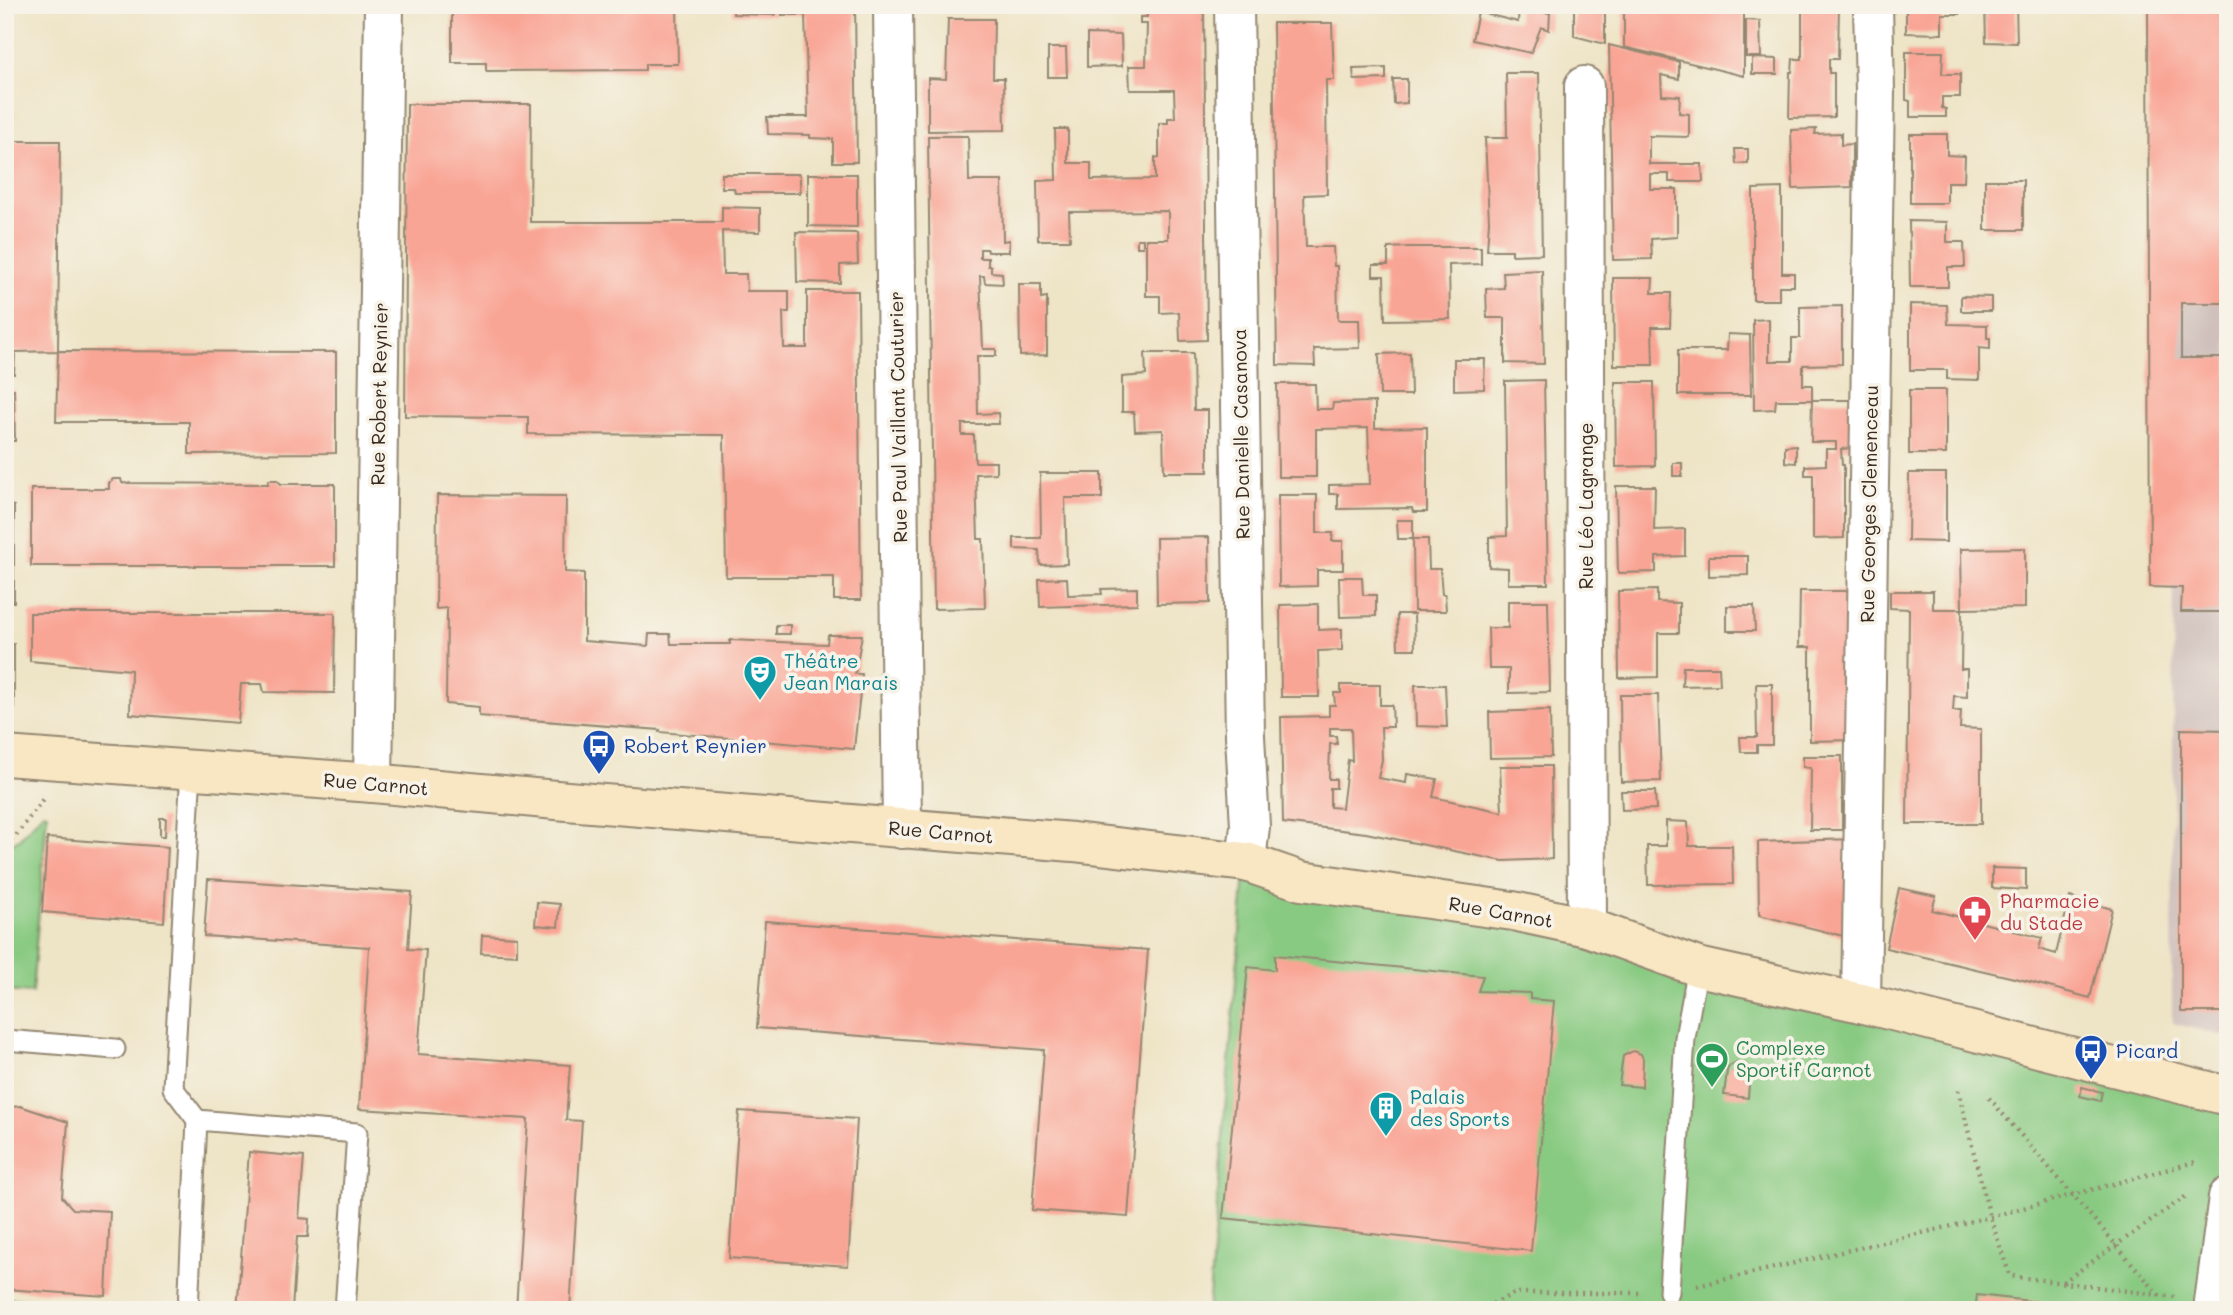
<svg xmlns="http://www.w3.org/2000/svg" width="2233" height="1315" font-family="Mali,sans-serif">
  <rect width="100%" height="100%" fill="#f7f3e8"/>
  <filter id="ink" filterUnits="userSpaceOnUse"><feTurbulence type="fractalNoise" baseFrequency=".0143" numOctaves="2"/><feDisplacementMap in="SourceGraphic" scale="14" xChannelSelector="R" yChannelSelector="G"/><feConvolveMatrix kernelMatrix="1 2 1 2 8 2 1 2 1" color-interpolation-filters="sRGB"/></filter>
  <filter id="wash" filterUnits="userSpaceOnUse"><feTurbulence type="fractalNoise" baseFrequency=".00686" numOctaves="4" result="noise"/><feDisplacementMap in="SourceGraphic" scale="28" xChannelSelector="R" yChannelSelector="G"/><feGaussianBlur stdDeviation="1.57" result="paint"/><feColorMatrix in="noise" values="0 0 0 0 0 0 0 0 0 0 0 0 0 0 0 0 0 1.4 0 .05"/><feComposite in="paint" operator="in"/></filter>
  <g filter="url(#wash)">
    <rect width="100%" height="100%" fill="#eee4c6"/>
    <!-- industrial -->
    <path fill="#cfc0bb" d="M2176 5H2228V1037L2172 1023Z"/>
    <!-- green -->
    <g fill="#89ca82" stroke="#627a50" stroke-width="2">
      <path d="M43 812 47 813 32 993 5 991V847L19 839Z"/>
      <path d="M1246 862 1513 911 2228 1096V1197L2213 1310H1208Z"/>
      <path d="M5 1298 119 1307V1310H5Z"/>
    </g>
    <g id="blocks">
      <!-- building -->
      <g fill="#f9a595" fill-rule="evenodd">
        <path d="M452 5H677L678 64H645V70L486 71V63H452Z"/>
        <path d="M733 5H775V15L733 14Z"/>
        <path d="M782 5H855L857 162H833V139L810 138V135L768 134 767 117H808L805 15H782Z"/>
        <path d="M1146 5H1204L1207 340 1180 341 1179 312 1160 313V296H1146V239H1168V211L1069 212 1070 240H1038L1037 181 1056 180 1055 129H1068V163H1091V180L1155 179V157L1159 158V123H1168V118H1175L1174 90H1130L1129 66H1146L1147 24H1140V17H1147Z"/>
        <path d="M1519 5H1541V12L1550 13 1549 30 1541 27 1531 53 1472 40 1478 12 1518 22Z"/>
        <path d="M1574 5H1605V44L1574 36Z"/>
        <path d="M1624 5H1664L1685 10 1686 5H1744V76L1624 47Z"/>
        <path d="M1802 5H1839L1838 59H1829V73H1834V117L1789 118 1790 72H1792L1793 59H1802Z"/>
        <path d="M1906 5H1960V14H1942V34L1906 33Z"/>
        <path d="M1985 5H2016L2017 43 1986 42Z"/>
        <path d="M2148 5H2228V303H2181V358H2228V612H2181L2182 588 2150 587Z"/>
        <path d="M948 19H994L993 78H1004L1005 130 928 131V78L946 79Z"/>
        <path d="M1746 20 1760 21 1761 57H1746Z"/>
        <path d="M1273 23H1332L1334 80H1326L1327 194 1304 195 1306 247H1333L1334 266H1337L1338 320H1359L1360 348 1314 349 1315 366 1277 365Z"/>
        <path d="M1087 34 1121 35 1122 66 1087 67Z"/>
        <path d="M1609 45 1679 62V79L1661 75 1662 95 1680 96 1679 113 1689 114V137L1649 136V164H1702L1703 182H1669V174H1650V189H1677V237L1651 239 1652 259 1613 260Z"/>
        <path d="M1048 48H1066L1067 77H1048Z"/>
        <path d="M1906 52H1943L1942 74H1960V97H1942V108L1946 109V117H1910V101L1906 100Z"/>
        <path d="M1752 58 1777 59V74H1752Z"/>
        <path d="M1386 68V79L1354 80 1353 69Z"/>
        <path d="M1506 73H1539L1542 254 1512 255V250H1487L1489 221 1485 138H1507Z"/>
        <path d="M1393 79H1407V103L1394 104Z"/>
        <path d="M407 104H531L530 222H722V207L760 208V232L722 231 723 274H746L747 291H789V312H783L784 348H807V291H858L861 600H834V577H726L724 435 528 434V417L405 416Z"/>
        <path d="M1816 129 1815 134 1841 133V145L1852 144V187L1793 189 1791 130Z"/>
        <path d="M1910 134H1947V155L1965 156 1964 182H1947V203H1910Z"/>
        <path d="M928 136H968L969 181H1002L1003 241 1009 240V252H988L987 249H980V258H988V266H991V272L1002 273 1003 284 985 283 984 276H980L983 349H996V356H977V359L978 414 998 413 999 424H962V435H974L975 462H996V473L976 474 978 539H983L985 608 934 609Z"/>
        <path d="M5 141H60L58 351 15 352 14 374H5Z"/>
        <path d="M1735 149H1748V163L1736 164Z"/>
        <path d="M722 174H800V193H735L734 188H722Z"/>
        <path d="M808 174H857V227L808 226Z"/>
        <rect x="1985" y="180" width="38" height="50"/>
        <path d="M1782 188V273H1794V286H1779V300H1753V189Z"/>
        <path d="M1909 221 1947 222V242H1964L1965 267H1948V287H1910Z"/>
        <path d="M796 232 857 233 858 264 840 265V283L797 282Z"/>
        <rect x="1137" y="239" width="6" height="8"/>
        <path d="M1409 247H1481V264L1449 265 1450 319 1385 320 1384 276H1373V265H1388V248Z"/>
        <path d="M1542 270 1544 364 1505 363V318H1487L1486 289 1504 288 1503 272Z"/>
        <path d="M1613 278H1653L1652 293H1671L1670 327H1652L1653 365H1614Z"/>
        <path d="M1019 284H1041V298L1047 297V355L1020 356Z"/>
        <path d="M1961 296 1991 297V311H1961Z"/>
        <path d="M1910 304 1947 305 1948 324 1987 325V338H1990V349L1979 348V380L1947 379V370H1910Z"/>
        <path d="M1842 306V364L1803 365V385H1812V400H1776L1775 409 1754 410 1753 320 1769 319V361H1792V338H1800V307Z"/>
        <path d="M1728 334 1750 335 1751 395H1678V350H1727Z"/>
        <path d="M58 351 336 352V453L189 454V422H56Z"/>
        <path d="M1145 353H1193L1194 410H1208V472H1164L1163 430 1135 431 1134 412H1122V377L1146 375Z"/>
        <path d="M1410 353 1411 395H1380L1379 354Z"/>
        <path d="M1454 359H1485L1484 389 1454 390Z"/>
        <path d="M1544 380 1548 584H1508V568L1489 567V537L1507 536 1505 381Z"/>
        <path d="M1615 382H1654L1655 466 1616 467Z"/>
        <path d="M1277 384H1315L1316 409H1332L1333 403 1375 402V428L1427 427V512H1413L1412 508 1338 509V494H1329V485L1370 484 1368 428 1316 429V477H1278Z"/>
        <path d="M5 389H14L15 441H5Z"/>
        <rect x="1909" y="390" width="37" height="64"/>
        <path d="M1812 400H1853V448L1841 449 1842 465H1844V538L1813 539V475H1805V466L1826 465V449H1836V442H1811Z"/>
        <path d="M1796 445V463L1785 462V446Z"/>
        <rect x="1673" y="463" width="9" height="13"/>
        <path d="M1040 473H1102V498H1065L1067 564 1040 565 1039 550 1014 549V538H1041Z"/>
        <path d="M1909 473H1946V542L1908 541Z"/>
        <path d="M113 479H121L122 483 268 484V480H277L281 484H335V566H31V489H109V483Z"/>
        <path d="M1616 486H1655L1654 530 1685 529V556L1656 557V572L1618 573Z"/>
        <path d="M437 495 566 496 565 572 584 573V641L648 646 649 634H670L671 644H730V640L827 644 828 635H862L855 674H862L854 749 659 732 660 730 479 716V707L446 704 447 608 436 609Z"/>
        <path d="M1278 495H1317V533H1333L1332 541H1343V570H1317V586L1279 587Z"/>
        <path d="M5 505 14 506V602H5Z"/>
        <path d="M1397 520H1413V539H1428L1429 569H1440L1442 594H1445L1446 611H1414L1413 539H1398Z"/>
        <path d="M1209 537 1210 603 1157 604 1156 538Z"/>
        <path d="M2025 548V608L1962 609 1961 669H1967V697L1954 696 1953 711H1961L1960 728 1981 729V824H1907L1909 609 1890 608V591H1933V609H1962L1961 549Z"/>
        <path d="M1709 556H1748V575L1709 576Z"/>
        <path d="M1339 577H1362L1363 595H1376V616L1340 617Z"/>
        <path d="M1067 578 1068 595 1102 594 1101 589 1137 588V604L1040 607 1039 579Z"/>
        <path d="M1657 590V602L1679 603V633H1658V677L1619 678 1618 591Z"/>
        <path d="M1800 591H1853L1854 740 1810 741V647H1799Z"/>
        <path d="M1508 601H1548L1550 692 1509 693V669H1489L1488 628H1508Z"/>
        <path d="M1318 604V630L1342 629V650L1318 651 1319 697H1281L1280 605Z"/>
        <path d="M1727 606H1754L1755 631H1727Z"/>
        <path d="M30 613H335L334 693 264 692 262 684H241L238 723 130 714 131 670 30 661Z"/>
        <path d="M1397 614H1414L1415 649H1398Z"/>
        <rect x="776" y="625" width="14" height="9"/>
        <path d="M5 644H14V710L5 709Z"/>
        <path d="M1683 667H1719L1720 685 1682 686Z"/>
        <path d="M1756 684H1772V745H1757V752H1741L1740 737H1757Z"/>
        <path d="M1341 685H1380V705H1392L1393 727H1381L1382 760 1378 778 1406 783 1407 774 1437 779 1433 797 1502 812 1500 766H1551L1552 859 1503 861 1366 833 1283 823 1281 717 1329 716V705H1335L1334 693H1341ZM1330 728H1351L1352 761 1348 760 1342 808 1330 807V788H1336V779H1329L1330 744H1337L1336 736H1330Z"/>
        <path d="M1415 685H1445L1447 727 1416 726Z"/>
        <path d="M1620 695H1658L1661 781 1621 782Z"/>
        <path d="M1550 710 1551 757 1490 758 1489 712Z"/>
        <path d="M2181 729 2228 730V1012H2181Z"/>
        <path d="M1803 756H1842V830H1810L1811 768 1803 767Z"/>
        <path d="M1621 791H1655L1656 809 1622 810Z"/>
        <path d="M160 818H166L165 836H160Z"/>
        <path d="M1666 821 1688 822 1689 846H1732L1733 884 1648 885 1647 846H1666Z"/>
        <path d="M47 838 168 847 164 922 42 912Z"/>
        <path d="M1854 839 1843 936 1759 915 1758 842Z"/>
        <path d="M1992 868 2026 869V890L1992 888Z"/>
        <path d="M208 879 412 892 408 949 426 950 418 1054 570 1065 566 1120 582 1121 570 1310H516L528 1119 359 1109 369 947 204 936Z"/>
        <path d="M1899 888 1936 896 1932 910 2042 938 2039 949 2056 954 2070 897 2112 909 2090 998 2027 981 1886 948Z"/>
        <path d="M537 902 560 904 558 927 535 925Z"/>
        <path d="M765 921 1148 950 1128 1217 1032 1210 1044 1050 757 1028Z"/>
        <path d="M482 935 517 937V955L481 953Z"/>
        <path d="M1275 955 1483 976 1478 991 1530 993V999L1554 1001 1531 1251 1223 1218 1248 967 1275 970Z"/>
        <path d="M1633 1051 1641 1054 1643 1059 1642 1087 1619 1085 1623 1056Z"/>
        <path d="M1737 1062 1746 1064 1750 1069 1748 1098 1724 1095 1727 1071 1729 1066Z"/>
        <path d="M2082 1087 2102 1092 2100 1101 2080 1096Z"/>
        <path d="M20 1106 68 1122 62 1197 73 1209 110 1211 106 1296 5 1289V1108Z"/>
        <path d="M739 1111 857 1119 848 1266 729 1258Z"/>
        <path d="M249 1152 304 1157 299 1218 309 1219 308 1237H297L292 1310H237Z"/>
        <path d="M1977 1295 2092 1308V1310H1975Z"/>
      </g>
    </g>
  </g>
  <g filter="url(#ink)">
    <use href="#blocks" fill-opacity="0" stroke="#948772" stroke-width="2"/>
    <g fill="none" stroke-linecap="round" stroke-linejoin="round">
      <defs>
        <g id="service">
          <path d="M191 770 173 1088 197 1120"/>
          <path d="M5 1040 115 1049"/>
          <path d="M1669 1292 1685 1038 1698 967"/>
          <path d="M188 1310 197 1120 357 1133 345 1310"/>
        </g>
        <g id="minor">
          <path d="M893 5 902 829"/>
          <path d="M1234 5 1245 736 1250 826 1246 862"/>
          <path d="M1584 86 1587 927"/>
          <path d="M373 783 384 5"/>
          <path d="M1861 1003 1875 91 1873 5"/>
          <path d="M2213 1310 2228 1197"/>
        </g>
        <path id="secondary" d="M5 756 373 783 567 801 1073 842 1246 862 1301 881 1513 911 1587 927 1698 967 1861 1003 2228 1096"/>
      </defs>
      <!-- service casing -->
      <use href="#service" stroke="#948772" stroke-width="23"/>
      <!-- minor casing -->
      <use href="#minor" stroke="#948772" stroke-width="42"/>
      <!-- secondary casing -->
      <use href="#secondary" stroke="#948772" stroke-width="42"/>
      <!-- path -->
      <g stroke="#948772" stroke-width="4.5" stroke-dasharray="2 5" stroke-linecap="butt">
        <path d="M5 843 15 837 43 799"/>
        <path d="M1958 1090 1990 1217 2010 1276 2175 1297"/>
        <path d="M1989 1098 2160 1296"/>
        <path d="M2063 1282 2188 1195"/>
        <path d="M1697 1286 1990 1217 2195 1162"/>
        <path d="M1696 1303 1715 1310"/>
        <path d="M1480 1310 1515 1293H1640"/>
      </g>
      <!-- service -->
      <use href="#service" stroke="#fff" stroke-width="19"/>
      <!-- minor -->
      <use href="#minor" stroke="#fff" stroke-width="38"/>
      <!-- secondary -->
      <use href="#secondary" stroke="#f9e7c3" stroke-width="38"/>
    </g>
  </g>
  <!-- icons -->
  <defs>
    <symbol id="theatre-pin" viewBox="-11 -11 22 30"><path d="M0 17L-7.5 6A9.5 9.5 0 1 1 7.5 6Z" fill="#0f9aa8" stroke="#f7f3e8"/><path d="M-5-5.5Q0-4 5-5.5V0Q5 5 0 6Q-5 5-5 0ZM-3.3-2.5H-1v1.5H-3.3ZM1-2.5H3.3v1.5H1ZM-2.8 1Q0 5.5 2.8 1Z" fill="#fff"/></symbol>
    <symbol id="bus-pin" viewBox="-11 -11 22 30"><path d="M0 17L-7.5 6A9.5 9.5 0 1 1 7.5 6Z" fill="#1a4fb4" stroke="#f7f3e8"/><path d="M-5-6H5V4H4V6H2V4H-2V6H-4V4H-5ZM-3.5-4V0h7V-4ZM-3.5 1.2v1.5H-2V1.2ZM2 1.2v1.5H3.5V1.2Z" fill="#fff"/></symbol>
    <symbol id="pharmacy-pin" viewBox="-11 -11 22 30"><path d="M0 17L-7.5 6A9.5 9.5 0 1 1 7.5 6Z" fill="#e0444e" stroke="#f7f3e8"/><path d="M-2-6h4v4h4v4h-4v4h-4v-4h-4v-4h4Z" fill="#fff"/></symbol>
    <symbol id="stadium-pin" viewBox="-11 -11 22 30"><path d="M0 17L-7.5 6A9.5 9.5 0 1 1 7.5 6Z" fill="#2e9e5b" stroke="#f7f3e8"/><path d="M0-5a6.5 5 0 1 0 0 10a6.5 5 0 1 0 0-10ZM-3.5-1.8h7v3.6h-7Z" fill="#fff"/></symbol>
    <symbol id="building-pin" viewBox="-11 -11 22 30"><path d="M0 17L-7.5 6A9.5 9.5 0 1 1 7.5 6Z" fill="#0f9aa8" stroke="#f7f3e8"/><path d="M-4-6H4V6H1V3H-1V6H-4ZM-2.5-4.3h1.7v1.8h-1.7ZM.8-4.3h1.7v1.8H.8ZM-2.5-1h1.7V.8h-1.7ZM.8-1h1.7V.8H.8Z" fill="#fff"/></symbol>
  </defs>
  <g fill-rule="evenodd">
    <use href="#theatre-pin" x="741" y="653" width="38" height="52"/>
    <use href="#bus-pin" x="580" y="727" width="38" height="52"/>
    <use href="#pharmacy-pin" x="1956" y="893" width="38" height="52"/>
    <use href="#bus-pin" x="2072" y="1032" width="38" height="52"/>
    <use href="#stadium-pin" x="1693" y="1040" width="38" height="52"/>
    <use href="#building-pin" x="1367" y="1089" width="38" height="52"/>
  </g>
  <g text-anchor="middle" stroke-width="7" stroke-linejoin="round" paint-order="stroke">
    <!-- street labels -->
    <g font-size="19" fill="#3b2a1e" stroke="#f7f3e8">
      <text transform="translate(379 394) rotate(-89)" y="7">Rue Robert Reynier</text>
      <text transform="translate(898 417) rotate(-91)" y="7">Rue Paul Vaillant Couturier</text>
      <text transform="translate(1241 434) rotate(-91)" y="7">Rue Danielle Casanova</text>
      <text transform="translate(1869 504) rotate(-89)" y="7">Rue Georges Clemenceau</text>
      <text transform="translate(1586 506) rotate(-90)" y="7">Rue Léo Lagrange</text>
      <text transform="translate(376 784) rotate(5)" y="7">Rue Carnot</text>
      <text transform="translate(941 832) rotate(5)" y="7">Rue Carnot</text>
      <text transform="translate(1501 912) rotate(10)" y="7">Rue Carnot</text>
    </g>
    <!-- culture labels -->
    <g font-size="19" fill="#0d838f" stroke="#f7f3e8" text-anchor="start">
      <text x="784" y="668">Théâtre<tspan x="784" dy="22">Jean Marais</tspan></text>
      <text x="1410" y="1104">Palais<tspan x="1410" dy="22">des Sports</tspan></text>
    </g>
    <!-- transit labels -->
    <g font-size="19" fill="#164399" stroke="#f7f3e8" text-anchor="start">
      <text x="624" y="753">Robert Reynier</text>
      <text x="2116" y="1058">Picard</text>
    </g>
    <!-- health labels -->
    <g font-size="19" fill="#be3a42" stroke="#f7f3e8" text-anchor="start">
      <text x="2000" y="908">Pharmacie<tspan x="2000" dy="22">du Stade</tspan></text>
    </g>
    <!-- leisure labels -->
    <g font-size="19" fill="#27864d" stroke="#f7f3e8" text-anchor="start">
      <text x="1736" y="1055">Complexe<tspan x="1736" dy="22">Sportif Carnot</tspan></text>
    </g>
  </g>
  <!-- margin -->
  <rect width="2233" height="1315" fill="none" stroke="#f7f3e8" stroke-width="28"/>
</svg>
